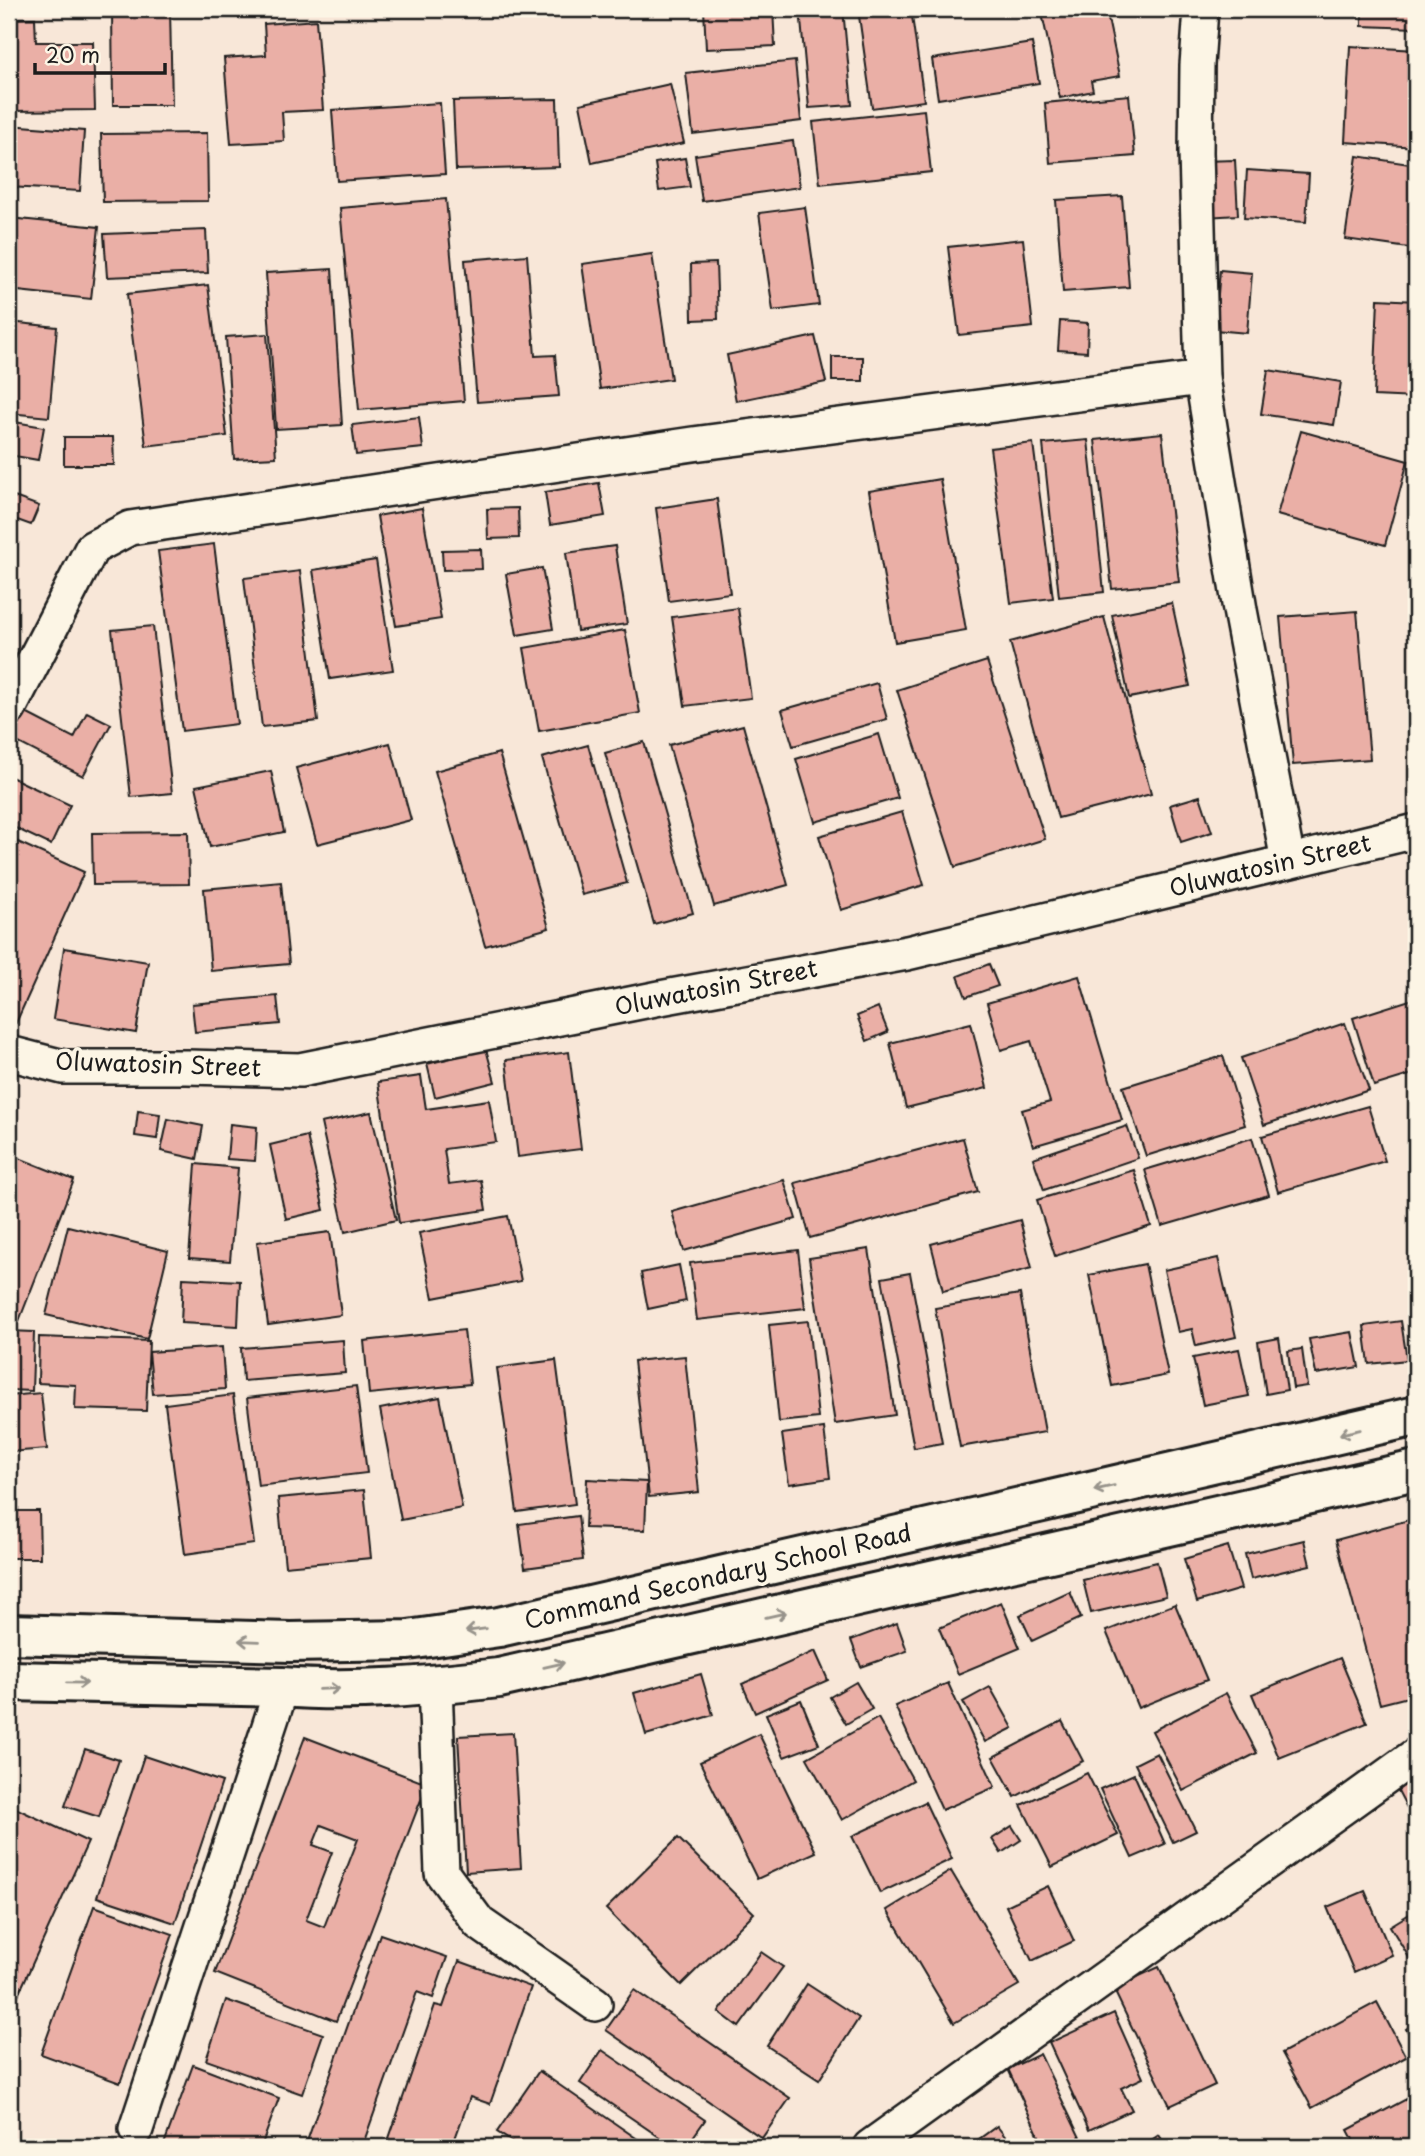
<svg xmlns="http://www.w3.org/2000/svg" width="1425" height="2156" font-family="'Playpen Sans',sans-serif">
  <rect width="100%" height="100%" fill="#f8e7d8"/>
  <filter id="ink" filterUnits="userSpaceOnUse"><feTurbulence type="fractalNoise" baseFrequency=".0143" numOctaves="2"/><feDisplacementMap in="SourceGraphic" scale="14" xChannelSelector="R" yChannelSelector="G"/><feConvolveMatrix kernelMatrix="1 2 1 2 8 2 1 2 1" color-interpolation-filters="sRGB"/></filter>
  <g filter="url(#ink)">
    <!-- building -->
    <g fill="#eaafa6" stroke="#1c1c1c" stroke-width="2" fill-rule="evenodd">
      <path d="M112 9H170L172 105H113Z"/>
      <path d="M704 9H773L775 46 706 49Z"/>
      <path d="M800 9H843L852 105 809 108Z"/>
      <path d="M858 9H911L924 101 872 108Z"/>
      <path d="M1041 9H1106L1120 76 1091 81 1093 91 1060 98Z"/>
      <path d="M1362 9H1416V28L1362 26Z"/>
      <path d="M35 18 36 42H93L95 110 9 111V19Z"/>
      <path d="M316 20 323 110 282 112 284 141 231 144 224 58 266 55 264 24Z"/>
      <path d="M1032 43 1039 83 938 99 932 59Z"/>
      <path d="M1350 46 1416 50V147L1345 142Z"/>
      <path d="M795 61 801 121 693 134 686 73Z"/>
      <path d="M670 84 684 143 592 163 580 104Z"/>
      <path d="M1129 95 1135 156 1050 163 1045 103Z"/>
      <path d="M557 99 559 167 456 170 453 101Z"/>
      <path d="M440 103 445 174 337 181 332 110Z"/>
      <path d="M924 110 931 172 820 184 813 122Z"/>
      <path d="M9 125 84 131 80 191 9 187Z"/>
      <path d="M207 133 208 201 103 202 101 134Z"/>
      <path d="M793 141 800 187 702 201 695 155Z"/>
      <path d="M1357 156 1416 165V197L1409 248 1345 239Z"/>
      <path d="M685 158 690 187 659 191 655 163Z"/>
      <path d="M1235 160 1238 215 1206 217 1203 161Z"/>
      <path d="M1247 170 1309 174 1306 222 1244 218Z"/>
      <path d="M1122 196 1129 287 1063 292 1056 200Z"/>
      <path d="M446 199 464 401 359 410 340 208Z"/>
      <path d="M805 207 819 305 773 311 759 213Z"/>
      <path d="M9 218 99 227 91 299 9 290Z"/>
      <path d="M206 230 208 273 107 277 104 234Z"/>
      <path d="M1023 239 1033 327 959 335 948 247Z"/>
      <path d="M652 254 671 379 600 389 582 264Z"/>
      <path d="M527 255 535 356 555 355 559 396 477 402 465 260Z"/>
      <path d="M716 263 718 319 692 320 691 264Z"/>
      <path d="M332 269 342 425 276 429 266 273Z"/>
      <path d="M1220 270 1252 273 1247 333 1215 330Z"/>
      <path d="M208 285 227 436 146 446 127 294Z"/>
      <path d="M1378 299 1416 301V398L1374 396Z"/>
      <path d="M1060 321 1088 323 1087 352 1058 350Z"/>
      <path d="M9 322 57 327 49 417 9 413Z"/>
      <path d="M267 334 276 457 234 459 226 337Z"/>
      <path d="M815 336 826 382 736 401 727 355Z"/>
      <rect x="832" y="357" width="31" height="24"/>
      <path d="M1268 370 1341 382 1334 425 1261 414Z"/>
      <path d="M419 417 423 448 356 455 352 425Z"/>
      <path d="M9 421 44 427 38 460 9 455Z"/>
      <path d="M1301 431 1408 461 1385 545 1277 515Z"/>
      <path d="M1162 433 1179 582 1112 589 1095 440Z"/>
      <path d="M64 437H113L114 465H64Z"/>
      <path d="M1088 440 1104 592 1059 597 1043 444Z"/>
      <path d="M1033 443 1053 598 1011 603 990 448Z"/>
      <path d="M940 479 966 630 895 642 869 491Z"/>
      <path d="M599 483 605 516 550 525 545 492Z"/>
      <path d="M9 495 39 506 31 525 9 517Z"/>
      <path d="M717 499 730 593 669 601 656 508Z"/>
      <path d="M422 508 441 619 396 626 377 516Z"/>
      <path d="M518 508 519 538 488 539 487 509Z"/>
      <path d="M214 544 237 724 182 731 158 551Z"/>
      <path d="M615 546 627 624 577 631 566 553Z"/>
      <path d="M481 549 482 569 443 570 442 550Z"/>
      <path d="M376 560 393 670 330 679 313 570Z"/>
      <path d="M542 568 553 629 517 635 506 574Z"/>
      <path d="M300 571 318 721 262 727 244 578Z"/>
      <path d="M1172 603 1190 686 1129 698 1112 615Z"/>
      <path d="M738 608 751 698 685 706 672 617Z"/>
      <path d="M1357 611 1370 759 1293 765 1280 617Z"/>
      <path d="M1104 617 1151 794 1058 818 1010 642Z"/>
      <path d="M153 626 172 793 131 797 112 630Z"/>
      <path d="M625 630 640 713 539 731 524 648Z"/>
      <path d="M987 661 1045 839 955 867 897 690Z"/>
      <path d="M877 683 887 719 793 746 782 710Z"/>
      <path d="M20 710 74 738 87 712 111 724 83 776 9 738V732Z"/>
      <path d="M743 725 788 885 714 906 669 745Z"/>
      <path d="M879 734 898 798 815 822 796 759Z"/>
      <path d="M644 742 693 913 654 924 605 753Z"/>
      <path d="M390 743 411 820 317 844 296 768Z"/>
      <path d="M588 745 627 883 582 895 542 758Z"/>
      <path d="M499 753 549 928 485 946 435 771Z"/>
      <path d="M271 771 284 832 210 847 196 786Z"/>
      <path d="M9 776 70 805 51 845 9 825Z"/>
      <path d="M1200 796 1212 832 1181 842 1170 805Z"/>
      <path d="M902 812 924 885 841 910 819 836Z"/>
      <path d="M188 832 189 884 93 885 92 833Z"/>
      <path d="M9 838 84 872 16 1023 9 1020Z"/>
      <path d="M281 882 289 964 211 971 204 889Z"/>
      <path d="M64 948 148 962 136 1033 53 1019Z"/>
      <path d="M989 964 998 986 966 997 958 976Z"/>
      <path d="M1079 976 1122 1120 1033 1146 1022 1110 1050 1102 1031 1041 1001 1050 987 1003Z"/>
      <path d="M277 996 280 1024 195 1032 192 1004Z"/>
      <path d="M1416 998V1073L1374 1086 1353 1018Z"/>
      <path d="M878 1007 888 1032 867 1041 857 1016Z"/>
      <path d="M971 1023 987 1088 906 1108 890 1043Z"/>
      <path d="M1345 1023 1369 1090 1264 1125 1241 1058Z"/>
      <path d="M486 1049 495 1082 435 1097 427 1064Z"/>
      <path d="M569 1052 581 1149 518 1157 506 1060Z"/>
      <path d="M1223 1056 1245 1125 1146 1156 1123 1087Z"/>
      <path d="M421 1076 426 1109 489 1100 496 1142 444 1149 449 1184 481 1180 486 1210 399 1223 378 1082Z"/>
      <path d="M1368 1106 1385 1161 1278 1192 1262 1136Z"/>
      <path d="M138 1111 160 1114 157 1139 135 1136Z"/>
      <path d="M371 1112 396 1220 345 1232 321 1123Z"/>
      <path d="M168 1119 203 1126 197 1159 161 1151Z"/>
      <path d="M230 1124 257 1127 255 1161 227 1159Z"/>
      <path d="M1127 1126 1138 1158 1044 1190 1033 1158Z"/>
      <path d="M307 1136 324 1210 286 1219 270 1145Z"/>
      <path d="M963 1138 978 1192 810 1238 795 1183Z"/>
      <path d="M1252 1138 1269 1195 1162 1226 1145 1170Z"/>
      <path d="M9 1154 74 1180 19 1321 9 1317Z"/>
      <path d="M196 1164 238 1168 230 1261 189 1258Z"/>
      <path d="M1134 1170 1151 1226 1055 1256 1037 1200Z"/>
      <path d="M784 1180 796 1219 684 1251 672 1212Z"/>
      <path d="M508 1216 521 1281 433 1298 419 1233Z"/>
      <path d="M1020 1220 1032 1268 943 1291 931 1244Z"/>
      <path d="M68 1226 168 1251 147 1339 46 1315Z"/>
      <path d="M330 1232 341 1315 268 1325 257 1242Z"/>
      <path d="M869 1249 895 1415 835 1424 809 1258Z"/>
      <path d="M798 1250 805 1308 697 1320 690 1263Z"/>
      <path d="M1218 1258 1236 1337 1196 1346 1192 1329 1178 1332 1164 1270Z"/>
      <path d="M1145 1264 1168 1375 1112 1386 1089 1275Z"/>
      <path d="M679 1265 686 1301 648 1309 641 1273Z"/>
      <path d="M910 1273 942 1443 914 1448 882 1278Z"/>
      <path d="M183 1278 240 1281 238 1326 181 1323Z"/>
      <path d="M1020 1294 1045 1432 960 1447 935 1308Z"/>
      <path d="M808 1321 818 1418 779 1422 769 1325Z"/>
      <path d="M1401 1321 1407 1360 1369 1364 1364 1326Z"/>
      <path d="M464 1330 470 1384 369 1394 364 1341Z"/>
      <path d="M9 1331 34 1332 32 1391 9 1390Z"/>
      <path d="M1352 1332 1359 1367 1316 1374 1309 1339Z"/>
      <path d="M39 1337 149 1341 146 1411 75 1409 76 1385 38 1383Z"/>
      <path d="M1279 1338 1287 1390 1266 1394 1258 1342Z"/>
      <path d="M343 1340 345 1373 243 1381 241 1348Z"/>
      <path d="M222 1347 225 1389 153 1394 149 1352Z"/>
      <path d="M1239 1349 1249 1396 1203 1405 1193 1358Z"/>
      <path d="M1302 1349 1307 1386 1293 1388 1288 1351Z"/>
      <path d="M685 1356 699 1492 649 1497 634 1361Z"/>
      <path d="M556 1360 575 1504 517 1512 497 1368Z"/>
      <path d="M356 1386 367 1473 258 1486 247 1398Z"/>
      <path d="M41 1393 47 1449 9 1452V1396Z"/>
      <path d="M233 1395 254 1544 185 1554 165 1404Z"/>
      <path d="M440 1397 462 1508 401 1520 380 1409Z"/>
      <path d="M824 1428 830 1478 789 1484 782 1434Z"/>
      <path d="M587 1479 647 1482 645 1530 585 1528Z"/>
      <path d="M364 1490 371 1558 285 1566 278 1498Z"/>
      <path d="M9 1511H39L40 1558H9Z"/>
      <path d="M578 1516 583 1560 525 1568 519 1524Z"/>
      <path d="M1416 1518V1695L1380 1704 1336 1540Z"/>
      <path d="M1304 1540 1310 1565 1251 1579 1245 1554Z"/>
      <path d="M1228 1546 1241 1589 1197 1602 1184 1559Z"/>
      <path d="M1157 1562 1166 1596 1091 1613 1083 1580Z"/>
      <path d="M1070 1592 1081 1618 1032 1641 1020 1615Z"/>
      <path d="M1001 1602 1020 1648 958 1674 939 1628Z"/>
      <path d="M1175 1604 1207 1680 1138 1708 1106 1631Z"/>
      <path d="M897 1623 907 1651 861 1667 851 1640Z"/>
      <path d="M815 1651 828 1680 755 1713 742 1684Z"/>
      <path d="M1340 1658 1367 1723 1279 1758 1252 1694Z"/>
      <path d="M701 1674 713 1715 646 1735 634 1693Z"/>
      <path d="M856 1682 872 1709 846 1724 830 1697Z"/>
      <path d="M948 1683 995 1787 942 1810 895 1706Z"/>
      <path d="M990 1687 1013 1728 985 1742 963 1702Z"/>
      <path d="M1226 1693 1257 1753 1183 1791 1152 1731Z"/>
      <path d="M801 1700 819 1744 784 1757 766 1714Z"/>
      <path d="M878 1718 913 1780 842 1820 807 1758Z"/>
      <path d="M1062 1721 1083 1761 1015 1797 993 1757Z"/>
      <path d="M513 1733 521 1868 466 1872 458 1736Z"/>
      <path d="M759 1734 816 1852 757 1879 700 1762Z"/>
      <path d="M305 1737 427 1784 336 2021 215 1973ZM321 1825 358 1839 324 1927 306 1920 332 1852 313 1845Z"/>
      <path d="M85 1749 119 1760 99 1817 65 1806Z"/>
      <path d="M1157 1753 1196 1831 1173 1842 1135 1764Z"/>
      <path d="M144 1756 222 1782 175 1923 97 1897Z"/>
      <path d="M1416 1771V1825L1394 1783Z"/>
      <path d="M1087 1773 1118 1835 1052 1867 1021 1805Z"/>
      <path d="M1134 1774 1165 1844 1132 1858 1100 1789Z"/>
      <path d="M925 1802 952 1859 880 1893 852 1836Z"/>
      <path d="M9 1805 88 1842 9 2015Z"/>
      <path d="M1012 1826 1021 1840 1001 1853 992 1839Z"/>
      <path d="M678 1838 754 1913 681 1985 606 1909Z"/>
      <path d="M951 1871 1019 1985 954 2023 887 1910Z"/>
      <path d="M1048 1886 1074 1941 1032 1961 1006 1906Z"/>
      <path d="M1365 1891 1392 1955 1354 1972 1327 1907Z"/>
      <path d="M94 1906 173 1934 120 2083 41 2054Z"/>
      <path d="M1416 1910V1969L1390 1926Z"/>
      <path d="M380 1934 447 1957 433 1998 417 1992 362 2147H305Z"/>
      <path d="M761 1952 783 1967 739 2027 719 2012Z"/>
      <path d="M459 1961 531 1987 490 2104 470 2097 452 2147H386L435 2005 443 2007Z"/>
      <path d="M1159 1967 1215 2085 1170 2106 1113 1988Z"/>
      <path d="M807 1984 859 2018 819 2080 767 2046Z"/>
      <path d="M634 1990 790 2098 762 2138 606 2030Z"/>
      <path d="M226 2000 323 2034 302 2094 206 2060Z"/>
      <path d="M1377 2002 1406 2057 1312 2108 1282 2053Z"/>
      <path d="M1114 2013 1143 2078 1121 2088 1132 2110 1089 2130 1049 2043Z"/>
      <path d="M1416 2022V2045L1406 2029Z"/>
      <path d="M602 2050 705 2120 686 2147H674L580 2083Z"/>
      <path d="M1040 2054 1083 2144 1076 2147H1044L1008 2069Z"/>
      <path d="M193 2065 279 2098 261 2147H163Z"/>
      <path d="M539 2071 649 2147H520L497 2132Z"/>
      <path d="M1412 2096 1416 2104V2147H1357L1348 2130Z"/>
      <path d="M997 2126 1013 2147H968Z"/>
      <path d="M1159 2135 1167 2147H1141Z"/>
    </g>
    <g fill="none" stroke-linecap="round" stroke-linejoin="round">
      <defs>
        <g id="street">
          <path d="M1201 9 1197 65 1196 152 1202 378 1240 610 1288 861"/>
          <path d="M9 709 92 548 130 528 693 444 1202 378"/>
          <path d="M9 1053 63 1067H187L300 1070 660 998 907 953 1416 831"/>
          <path d="M435 1685 442 1873 479 1923 595 2004"/>
          <path d="M136 2129 282 1687"/>
          <path d="M870 2147 1416 1755"/>
        </g>
        <g id="secondary">
          <path d="M9 1634 290 1642 408 1640 499 1627 1416 1416"/>
          <path d="M9 1681 282 1687C354 1693 428 1686 499 1678L1416 1470"/>
        </g>
      </defs>
      <!-- street casing -->
      <use href="#street" stroke="#1c1c1c" stroke-width="38"/>
      <!-- secondary casing -->
      <use href="#secondary" stroke="#1c1c1c" stroke-width="44"/>
      <!-- street -->
      <use href="#street" stroke="#fcf5e5" stroke-width="33"/>
      <!-- secondary -->
      <use href="#secondary" stroke="#fcf5e5" stroke-width="38"/>
    </g>
    <!-- one-way arrows -->
    <defs><path id="oneway-shaft" d="M-6 0H5M1.5-3L5.5 0L1.5 3" fill="none" stroke-width="1.6" stroke-linecap="round" stroke-linejoin="round" transform="scale(1.75)"/></defs>
    <g stroke="#97938b">
      <use href="#oneway-shaft" transform="translate(1350 1432) rotate(167)"/>
      <use href="#oneway-shaft" transform="translate(1104 1488) rotate(167)"/>
      <use href="#oneway-shaft" transform="translate(776 1615) rotate(-13)"/>
      <use href="#oneway-shaft" transform="translate(476 1630) rotate(172)"/>
      <use href="#oneway-shaft" transform="translate(249 1641) rotate(-178)"/>
      <use href="#oneway-shaft" transform="translate(554 1665) rotate(-13)"/>
      <use href="#oneway-shaft" transform="translate(77 1683) rotate(1)"/>
      <use href="#oneway-shaft" transform="translate(329 1689) rotate(-2)"/>
    </g>
  </g>
  <g text-anchor="middle" stroke-width="7" stroke-linejoin="round" paint-order="stroke">
    <!-- street labels -->
    <g font-size="24" fill="#1c1c1c" stroke="#fcf5e5">
      <text transform="translate(1270 866) rotate(-13)" y="8">Oluwatosin Street</text>
      <text transform="translate(716 988) rotate(-11)" y="8">Oluwatosin Street</text>
      <text transform="translate(158 1065) rotate(2)" y="8">Oluwatosin Street</text>
      <text transform="translate(718 1577) rotate(-13)" y="8">Command Secondary School Road</text>
    </g>
  </g>
  <!-- margin -->
  <rect width="1425" height="2156" fill="none" stroke="#fcf5e5" stroke-width="35"/>
  <rect x="18" y="18" width="1390" height="2121" fill="none" stroke="#1c1c1c" stroke-width="2.5" filter="url(#ink)"/>
  <!-- scale -->
  <path d="M35 63v10h130v-10" fill="none" stroke="#1c1c1c" stroke-width="3.5"/>
  <text x="46" y="63" font-size="21" fill="#1c1c1c" stroke="#fcf5e5" stroke-width="5" paint-order="stroke">20 m</text>
</svg>
